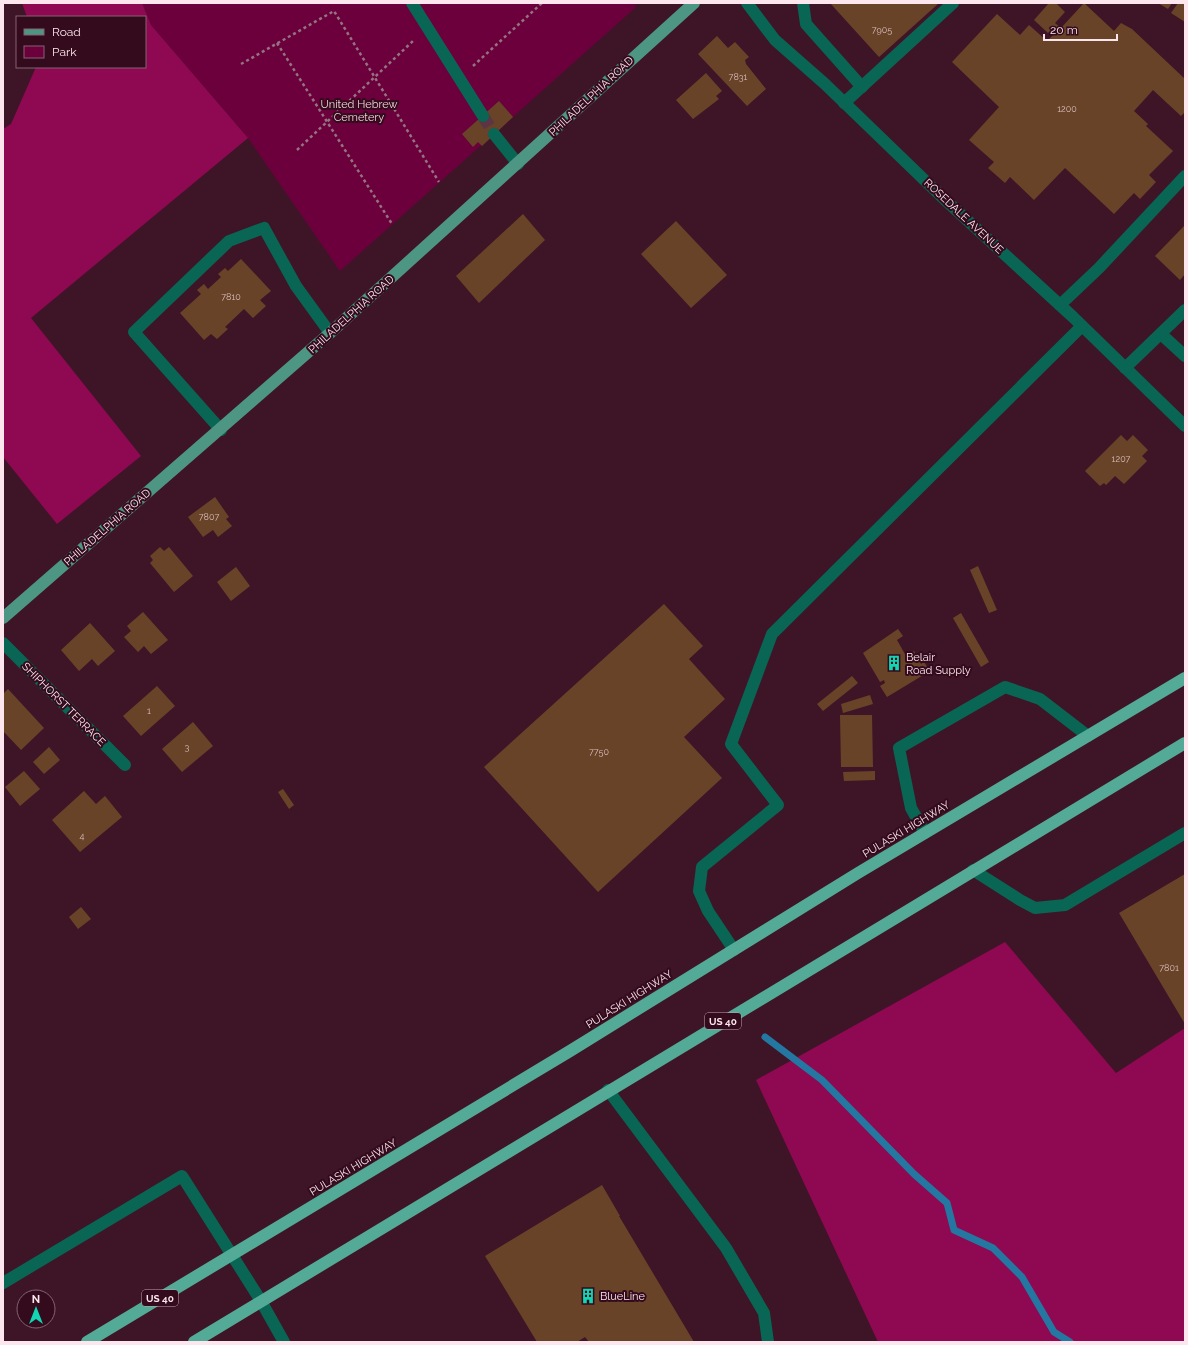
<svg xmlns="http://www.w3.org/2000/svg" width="1188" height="1345" font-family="Raleway,sans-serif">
  <rect width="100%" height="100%" fill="#3e1527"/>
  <!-- green -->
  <path fill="#6c003c" d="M142 3H634L636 7 340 271 248 138 151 25Z"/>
  <!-- forest -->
  <g fill="#8e0852">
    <path d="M22 3H142L151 25 248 138 31 318 141 456 57 524 3 457V129L11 124 36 67H145V17H27Z"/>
    <path d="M1005 942 1116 1073 1185 1028V1342H878L756 1080Z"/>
  </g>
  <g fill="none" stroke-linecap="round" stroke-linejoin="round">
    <!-- stream -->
    <path stroke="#2477a1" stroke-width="7" d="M765 1037 822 1080 914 1174 947 1203 954 1230 993 1248 1022 1277 1054 1332 1070 1342"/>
  </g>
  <!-- building -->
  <g fill="#694328">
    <path d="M830 3H939L879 57Z"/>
    <path d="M1049 3H1056L1065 12 1055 23 1061 28 1084 3 1114 31 1121 23 1132 29 1185 79V112L1181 116 1153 90 1134 111 1148 124 1146 126 1173 151 1149 175 1156 182 1140 199 1134 193 1114 214 1065 168 1034 200 1010 177 1005 183 988 168 994 162 969 140 999 107 952 62 997 14 1020 35 1029 25 1047 41 1056 32 1052 29 1048 33 1034 20Z"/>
    <path d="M1158 3H1172L1168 9Z"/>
    <path d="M1178 3H1185V22L1171 13Z"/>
    <path d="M717 36 728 48 735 42 749 57 745 60 746 64 766 89 747 106 698 54Z"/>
    <path d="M706 73 722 91 716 96 719 99 693 119 676 100Z"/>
    <path d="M499 101 513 117 482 146 478 142 473 147 462 134Z"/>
    <path d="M523 214 545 240 479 303 456 276Z"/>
    <path d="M676 221 727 275 691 308 641 254Z"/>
    <path d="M1185 225V274L1180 280 1155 256Z"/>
    <path d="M241 259 271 291 260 300 266 306 253 318 244 309 225 327 228 329 217 339 211 334 204 340 180 313 201 294 197 290 204 284 208 289 221 277 218 274 225 268 228 271Z"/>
    <path d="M1121 435 1127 441 1133 435 1148 450 1142 456 1147 461 1124 484 1115 476 1106 485 1104 483 1100 486 1085 471Z"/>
    <path d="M215 497 229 517 226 519 232 526 218 537 213 530 203 537 188 517Z"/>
    <path d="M160 547 164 551 169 547 193 576 174 592 150 563 153 560 150 556Z"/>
    <path d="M978 566 997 610 989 613 970 570Z"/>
    <path d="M236 567 250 586 231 601 217 582Z"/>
    <path d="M664 604 703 646 689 659 725 699 684 737 722 778 598 892 484 767Z"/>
    <path d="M143 612 168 640 151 654 144 646 138 652 124 637 131 631 127 626Z"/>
    <path d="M961 613 989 662 981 667 953 618Z"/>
    <path d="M90 623 115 651 98 666 92 659 79 671 61 650Z"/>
    <path d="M898 629 903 636 897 640 906 656 914 651 921 664 924 662 930 671 887 697 880 686 885 683 884 680 880 682 863 653Z"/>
    <path d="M852 676 858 683 823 711 817 704Z"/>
    <path d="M157 686 175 706 141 736 123 716Z"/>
    <path d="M8 689 44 728 21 750 3 731V694Z"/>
    <path d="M870 695 873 704 843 713 841 704Z"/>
    <path d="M840 715H872L873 767H841Z"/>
    <path d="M193 722 213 746 182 772 162 749Z"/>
    <path d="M49 747 60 760 44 774 33 762Z"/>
    <path d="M24 771 40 789 20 806 5 787Z"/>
    <path d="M875 771V780L844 781 843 772Z"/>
    <path d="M283 789 294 805 289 809 278 792Z"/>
    <path d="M84 791 96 804 105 796 122 817 80 852 52 820Z"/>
    <path d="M1185 874V1024L1119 913Z"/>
    <path d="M81 907 91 919 78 929 69 917Z"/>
    <path d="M602 1185 620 1216H619L694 1342H589L585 1337 577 1342H537L485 1256Z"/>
  </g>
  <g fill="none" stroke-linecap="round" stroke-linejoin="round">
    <!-- minor-tunnel -->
    <path stroke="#5b3445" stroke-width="12" stroke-dasharray="12 6" stroke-linecap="butt" d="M483 116 494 134"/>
    <!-- path -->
    <g stroke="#957481" stroke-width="2.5" stroke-dasharray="3 3" stroke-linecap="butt">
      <path d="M277 43 392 224"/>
      <path d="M241 64 334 11 439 182"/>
      <path d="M473 66 542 3"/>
      <path d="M297 150 413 41"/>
    </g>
    <!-- minor -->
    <g stroke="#096554" stroke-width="12">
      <path d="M412 3 483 116"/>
      <path d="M747 3 775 40 825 84 941 196 1073 317 1185 426"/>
      <path d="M803 3 806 24 862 87"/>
      <path d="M844 103 953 3"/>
      <path d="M494 134 518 164"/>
      <path d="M1060 305 1099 268 1185 176"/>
      <path d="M1161 334 1185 356"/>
      <path d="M1125 368 1185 310"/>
      <path d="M221 430 134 332 229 241 264 228 296 286 330 333"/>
      <path d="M3 643 125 765"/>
      <path d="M925 833 911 808 899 748 1005 687 1040 699 1088 736"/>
      <path d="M973 870 1020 900 1035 908 1065 905 1185 833"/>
      <path d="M734 950 708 911 699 891 702 867 778 805 731 744 772 634 1082 326"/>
      <path d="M608 1090 726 1248 764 1313 768 1342"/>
      <path d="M3 1283 182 1176 261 1301 284 1342"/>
    </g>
    <!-- major -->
    <path stroke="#4e9684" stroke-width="12" d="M3 618 330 333 694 3"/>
    <!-- highway -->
    <g stroke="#53ab97" stroke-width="12">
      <path d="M87 1342 570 1051 858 873 1185 678"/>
      <path d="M194 1342 1185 743"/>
    </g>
  </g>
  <!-- icons -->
  <defs>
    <symbol id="building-bare" viewBox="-9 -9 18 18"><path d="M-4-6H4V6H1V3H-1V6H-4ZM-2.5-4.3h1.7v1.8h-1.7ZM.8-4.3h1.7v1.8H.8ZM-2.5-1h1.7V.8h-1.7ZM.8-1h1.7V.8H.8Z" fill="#12d5b4" stroke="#330b1d" stroke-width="2.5" paint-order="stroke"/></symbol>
  </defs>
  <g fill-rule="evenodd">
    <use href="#building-bare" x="883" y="652" width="22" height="22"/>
    <use href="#building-bare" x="577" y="1285" width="22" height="22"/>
  </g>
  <g text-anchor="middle" stroke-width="4" stroke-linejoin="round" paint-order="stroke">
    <!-- number labels -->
    <g font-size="9" fill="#d8bdbc">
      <text x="882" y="33">7905</text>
      <text x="738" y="80">7831</text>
      <text x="1067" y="112">1200</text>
      <text x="231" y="300">7810</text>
      <text x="1121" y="462">1207</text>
      <text x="209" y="520">7807</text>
      <text x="149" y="714">1</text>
      <text x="187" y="750">3</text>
      <text x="599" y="755">7750</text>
      <text x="82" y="839">4</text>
      <text x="1169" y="971">7801</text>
    </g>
    <!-- shield labels -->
    <g fill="#330b1d" stroke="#c0a4af" stroke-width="1">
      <rect x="705" y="1013" width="36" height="16" rx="3"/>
      <rect x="142" y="1290" width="36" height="16" rx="3"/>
    </g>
    <g font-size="10" font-weight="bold" fill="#fde6ed">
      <text x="723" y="1025">US 40</text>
      <text x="160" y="1302">US 40</text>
    </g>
    <!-- street labels -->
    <g font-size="11" fill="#fde6ed" stroke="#330b1d">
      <text transform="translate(591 96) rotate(-43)" y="4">PHILADELPHIA ROAD</text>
      <text transform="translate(964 216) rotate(43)" y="4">ROSEDALE AVENUE</text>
      <text transform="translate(351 314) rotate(-42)" y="4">PHILADELPHIA ROAD</text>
      <text transform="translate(107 527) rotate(-41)" y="4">PHILADELPHIA ROAD</text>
      <text transform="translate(64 704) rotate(45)" y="4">SHIPHORST TERRACE</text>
      <text transform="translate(906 829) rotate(-31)" y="4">PULASKI HIGHWAY</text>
      <text transform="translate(629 999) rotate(-32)" y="4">PULASKI HIGHWAY</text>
      <text transform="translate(353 1167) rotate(-31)" y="4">PULASKI HIGHWAY</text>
    </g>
    <!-- park labels -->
    <g font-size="11" fill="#f2d0db" stroke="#330b1d">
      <text x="359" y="108">United Hebrew<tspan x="359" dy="13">Cemetery</tspan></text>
    </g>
    <!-- poi labels -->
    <g font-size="11" fill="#fde6ed" stroke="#330b1d" text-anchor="start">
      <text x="906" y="661">Belair<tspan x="906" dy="13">Road Supply</tspan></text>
      <text x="600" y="1300">BlueLine</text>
    </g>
  </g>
  <!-- border -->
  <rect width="1188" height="1345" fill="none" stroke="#fde6ed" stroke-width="8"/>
  <!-- legend -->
  <rect x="16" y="16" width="130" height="52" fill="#330b1d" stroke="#846370"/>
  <rect x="24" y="29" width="20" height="6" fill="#4e9684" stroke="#846370"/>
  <text x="52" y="36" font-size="12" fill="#fde6ed">Road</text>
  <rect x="24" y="46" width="20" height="12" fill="#6c003c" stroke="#846370"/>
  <text x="52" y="56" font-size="12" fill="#fde6ed">Park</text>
  <!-- north arrow -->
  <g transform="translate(36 1309)"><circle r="19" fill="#330b1d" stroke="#846370"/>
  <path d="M0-3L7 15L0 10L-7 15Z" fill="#12d5b4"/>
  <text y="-6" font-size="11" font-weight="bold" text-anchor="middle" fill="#fde6ed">N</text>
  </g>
  <!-- scale -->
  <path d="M1044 34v6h73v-6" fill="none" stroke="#fde6ed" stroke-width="2"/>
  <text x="1050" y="34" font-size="12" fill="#fde6ed" stroke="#330b1d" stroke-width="3" paint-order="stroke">20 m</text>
</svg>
